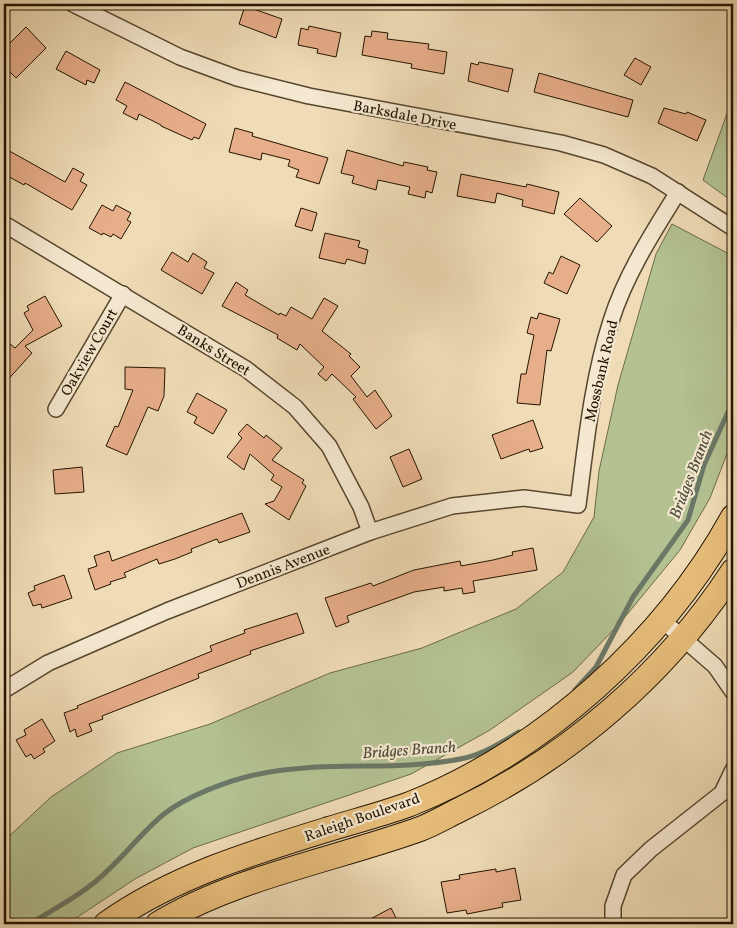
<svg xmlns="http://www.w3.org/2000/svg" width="737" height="928" font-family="Vollkorn,serif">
  <rect width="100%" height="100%" fill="#efdcb6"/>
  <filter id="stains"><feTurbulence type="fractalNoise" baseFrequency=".004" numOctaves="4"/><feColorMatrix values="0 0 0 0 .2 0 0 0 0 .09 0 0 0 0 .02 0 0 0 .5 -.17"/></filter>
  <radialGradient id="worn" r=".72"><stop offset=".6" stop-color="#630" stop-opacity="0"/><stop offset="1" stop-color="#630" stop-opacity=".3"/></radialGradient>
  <!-- green -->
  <g fill="#b4c292" stroke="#6c6a49">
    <path d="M733 97V202L703 180Z"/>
    <path d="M672 224 733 256V438L710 498 680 550 620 623 573 672 490 730 411 774 193 848 135 879 67 924H4V841L51 797 117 753 210 724 330 673 422 648 516 609 563 572 594 517 599 471 618 385 656 254Z"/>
  </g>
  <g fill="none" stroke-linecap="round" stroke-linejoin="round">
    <!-- stream -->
    <g stroke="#6a7867" stroke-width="5">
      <path d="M575 690 596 667 633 597 688 520 704 465 733 401"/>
      <path d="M30 924C50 911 72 900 91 885 118 865 138 835 164 814 185 797 227 781 254 775 323 759 396 773 465 758 485 753 502 742 519 732"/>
    </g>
  </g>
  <!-- building -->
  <g fill="#e7ae8a" stroke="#231300">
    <path d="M245 6 282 19 276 38 239 24Z"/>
    <path d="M309 26 341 33 336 57 317 53 318 49 298 45 301 28 308 30Z"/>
    <path d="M26 27 46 48 16 78 4 66V49Z"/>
    <path d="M372 31 388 33 387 39 429 44 428 49 447 52 444 74 411 68 412 64 362 55 365 36 371 37Z"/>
    <path d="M66 51 100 70 94 83 87 80 86 85 56 69Z"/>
    <path d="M635 58 651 67 641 85 624 75Z"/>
    <path d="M479 62 513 69 508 92 468 81 471 63 478 65Z"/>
    <path d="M539 73 633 100 628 117 534 92Z"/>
    <path d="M125 82 206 124 199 139 194 137 192 140 161 126V125L139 114 137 120 123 113 127 106 116 100Z"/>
    <path d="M664 108 686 114 687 112 706 120 697 141 658 123Z"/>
    <path d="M235 128 253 133 252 136 328 158 319 184 296 177 299 170 288 166 290 160 262 153 261 160 229 152Z"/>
    <path d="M4 148 65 182 73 168 84 174 80 181 87 185 72 210 25 183 24 185 4 174Z"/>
    <path d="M347 150 403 166 404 162 428 167 427 170 437 172 432 193 426 191 425 198 408 194 410 187 378 180 376 190 352 183 354 176 341 173Z"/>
    <path d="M461 174 526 187 527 184 559 192 554 214 522 206 523 200 497 193 495 203 457 196Z"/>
    <path d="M580 198 612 226 597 242 564 214Z"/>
    <path d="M102 205 113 211 116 205 131 213 127 220 131 222 121 239 113 234 111 237 103 233 102 235 89 228Z"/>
    <path d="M301 208 317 213 312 231 295 226Z"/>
    <path d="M325 233 360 241 358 247 368 250 365 264 347 259 345 264 319 258Z"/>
    <path d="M172 252 188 262 193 253 207 262 204 268 214 273 202 294 161 270Z"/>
    <path d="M561 256 580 265 567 294 544 283 549 272 553 274Z"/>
    <path d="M236 282 248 290 245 295 279 315 280 313 286 316 291 307 312 319 324 298 338 306 322 331 351 354 349 356 360 367 351 376 367 397 375 390 392 416 376 429 353 399 356 397 332 374 326 381 318 374 324 367 300 344 297 350 277 338 278 335 222 306Z"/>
    <path d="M45 296 62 326 25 346 32 353 4 384V351L10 344 15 348 33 330 24 313 29 310 27 306Z"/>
    <path d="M539 313 560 319 551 351 547 350 540 405 517 403 521 374H526L534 335 527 333 531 317 537 319Z"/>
    <path d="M125 367 165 368 164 396 158 411 148 407 127 455 106 446 115 426 118 427 133 390 125 389Z"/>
    <path d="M197 393 227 410 213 434 194 423 197 417 187 412Z"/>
    <path d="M533 420 543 448 530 452 529 449 501 459 492 435Z"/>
    <path d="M247 424 264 438 266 435 282 448 272 460 304 480 302 483 306 486 289 520 265 504 274 501 282 487 271 480 274 475 250 454 244 470 227 457 242 438 238 434Z"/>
    <path d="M409 449 422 479 403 487 390 457Z"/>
    <path d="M82 467 84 492 55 494 53 470Z"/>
    <path d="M242 513 250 532 219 543 217 539 191 549 192 552 175 559 159 564 157 559 124 573 126 577 110 582 111 584 95 590 88 569 97 566 94 556 109 551 112 561Z"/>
    <path d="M533 548 537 570 473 581 475 592 463 594 462 588 444 591V587L414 592 347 616 349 622 336 627 325 598 371 583 373 586 414 570 460 561 461 566 493 560 513 555 512 552Z"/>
    <path d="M64 575 72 598 42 608 41 604 33 606 28 593 35 590 34 586Z"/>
    <path d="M297 613 304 633 250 651 251 654 198 674 199 678 102 716 103 719 89 724 92 731 77 737 75 729 70 732 64 713 78 708 77 706 212 651 210 646 245 633 244 630Z"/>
    <path d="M42 719 55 741 43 749 45 752 34 759 31 754 26 757 16 740 26 735 24 730Z"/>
    <path d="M515 868 521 900 502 903 503 907 467 914 466 910 447 913 441 882 460 879 459 875 496 869V872Z"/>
    <path d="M391 908 399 924H361Z"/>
  </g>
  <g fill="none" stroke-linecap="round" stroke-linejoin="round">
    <defs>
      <g id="minor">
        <path d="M73 4 180 57 237 78 309 96 561 143 604 155 652 176 733 228"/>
        <path d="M4 224 246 369 295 407 329 446 361 507 370 532"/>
        <path d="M56 409 123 294"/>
        <path d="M662 620 715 666 733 692"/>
        <path d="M4 690 48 663 167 611 370 532 452 506 524 498 578 505C586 443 592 380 611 321 625 276 653 232 678 192"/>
        <path d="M613 924V906L624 875 651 849 722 793 733 770"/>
      </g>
      <g id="primary">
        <path d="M106 924C172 877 251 853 329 829 355 821 383 814 410 804 543 751 664 642 733 517"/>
        <path d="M158 924C233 878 337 859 420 829 433 824 445 817 457 811 568 758 666 674 733 571"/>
      </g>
    </defs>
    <!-- minor casing -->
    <use href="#minor" stroke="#56452e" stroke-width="18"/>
    <!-- primary casing -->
    <use href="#primary" stroke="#231300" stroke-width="26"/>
    <!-- minor -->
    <use href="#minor" stroke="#f5e8d0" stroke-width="15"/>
    <!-- primary -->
    <use href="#primary" stroke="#e8be7b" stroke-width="24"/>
  </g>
  <g text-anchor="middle" stroke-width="4.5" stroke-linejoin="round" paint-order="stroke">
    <!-- street labels -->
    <g font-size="15" fill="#231300" stroke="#f5e8d0">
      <text transform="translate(405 115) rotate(11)" y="5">Barksdale Drive</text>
      <text transform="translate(214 350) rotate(32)" y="5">Banks Street</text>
      <text transform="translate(89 352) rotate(-60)" y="5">Oakview Court</text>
      <text transform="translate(601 371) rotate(-77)" y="5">Mossbank Road</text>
      <text transform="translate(283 566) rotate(-21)" y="5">Dennis Avenue</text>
      <text transform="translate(362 817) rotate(-19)" y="5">Raleigh Boulevard</text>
    </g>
    <!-- water labels -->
    <g font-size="16" font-style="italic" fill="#4d4e3c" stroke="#f5e8d0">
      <text transform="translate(690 474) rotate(-69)" y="6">Bridges Branch</text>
      <text transform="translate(409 749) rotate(-4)" y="6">Bridges Branch</text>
    </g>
  </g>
  <!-- margin -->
  <rect width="737" height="928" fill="none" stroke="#efdcb6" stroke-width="20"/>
  <rect x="5" y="5" width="727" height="918" fill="none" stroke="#231300" stroke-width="2.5"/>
  <rect x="10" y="10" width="717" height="908" fill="none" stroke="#231300"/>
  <rect width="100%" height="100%" filter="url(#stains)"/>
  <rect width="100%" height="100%" fill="url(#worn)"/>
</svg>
